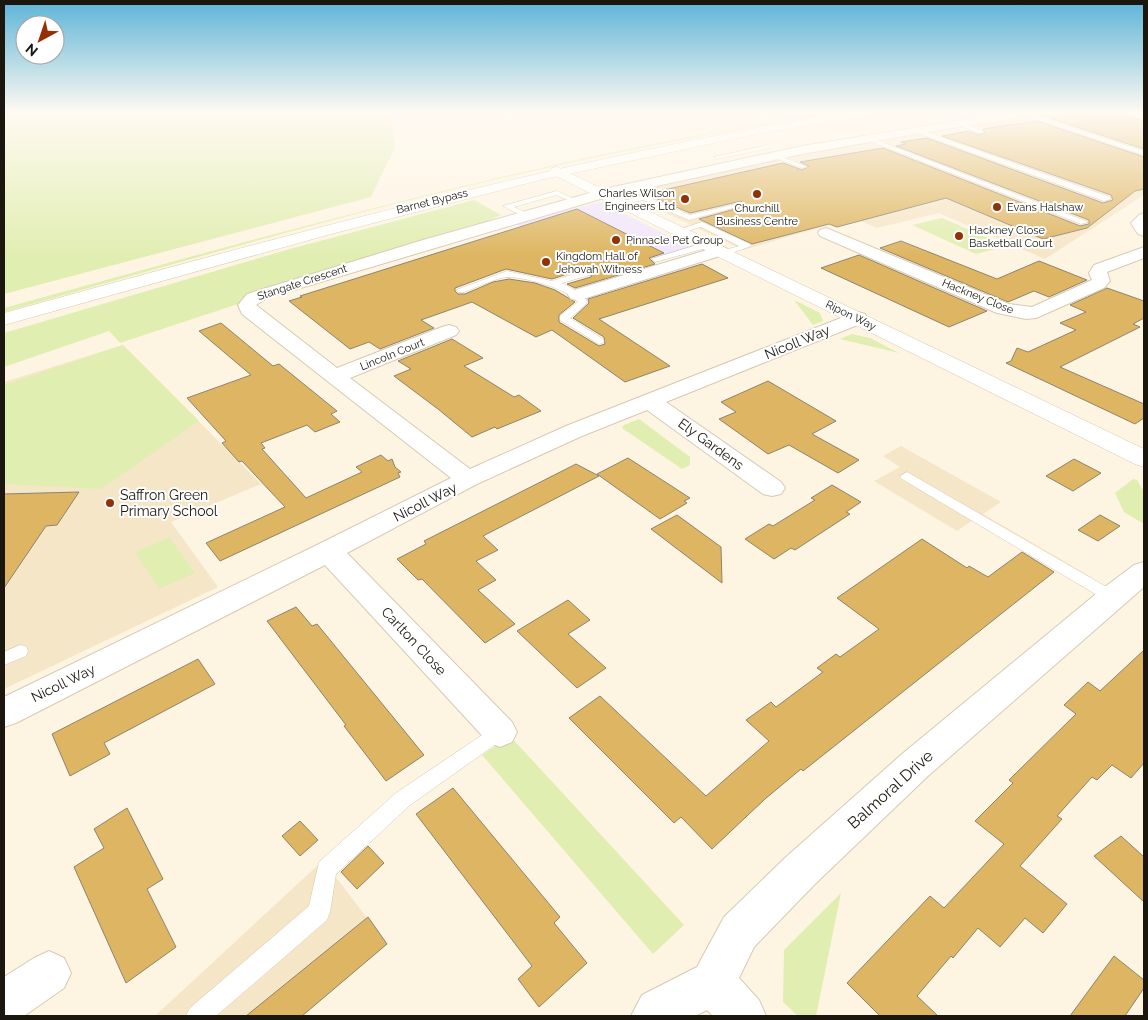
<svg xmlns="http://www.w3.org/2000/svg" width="1148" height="1020" font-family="Raleway,sans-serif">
  <rect width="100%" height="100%" fill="#fef4e2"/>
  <!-- commercial -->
  <path fill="#f1e6fb" d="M601 202 697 250 607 278 515 223Z"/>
  <!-- built -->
  <g fill="#f6e6c8">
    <path d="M1054 112H1144V195L1045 259 939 213 877 228 853 218 743 250 631 196 630 193 727 170 889 138Z"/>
    <path d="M123 345 261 484 171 522 218 587 4 689V382Z"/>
    <path d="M901 446 1001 502 983 514 1091 577 1081 584 973 520 957 531 874 481 900 467 883 456Z"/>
    <path d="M462 748 473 760 410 804 335 876 387 944 302 1016H155L397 792Z"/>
  </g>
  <!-- green -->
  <g fill="#e1eeb2">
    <path d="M4 112H390L395 147 371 197 4 294Z"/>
    <path d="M831 112H843C720 132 598 155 477 184 318 221 161 268 4 312V308C277 233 550 155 831 112Z"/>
    <path d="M474 200 501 215 486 222 120 343 109 331 4 367V333L290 249Z"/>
    <path d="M942 218 1007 246 976 254 912 225Z"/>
    <path d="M794 300 820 313 823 321 813 325Z"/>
    <path d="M852 334 870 338 899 353 840 339Z"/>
    <path d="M123 345 199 421 101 489 4 484V385Z"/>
    <path d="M639 419 690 457V465L682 469 622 428 624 425Z"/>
    <path d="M1133 479 1137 480 1144 492V524L1124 512 1115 493Z"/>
    <path d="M169 537 195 573 159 589 135 552Z"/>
    <path d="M510 736 684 925 653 954 482 755Z"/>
    <path d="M841 893 816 1016H798L783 1002 784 950Z"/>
  </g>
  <!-- building -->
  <g fill="#deb663" stroke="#8d836d">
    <path d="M1101 112H1123L1125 115 1144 121V149L1053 119Z"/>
    <path d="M1037 121 1144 157V189L1135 191 1087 228 1043 239 946 198 837 227 829 224 752 244 699 219 746 206 741 201 690 213 646 194 783 163 802 170 809 166 800 162 883 148 1080 226 1089 224V220L896 146 906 144 901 142 927 138 1103 203 1113 200 1111 195 942 136 969 131 979 135 985 133 983 129Z"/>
    <path d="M577 209 664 253 649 258 655 264 575 288 567 284 591 277 592 270 586 268 552 279 506 269 455 288V291L458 294H465L493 282 509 279 535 283 555 290 575 302 559 315V322L599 346 605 344 604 337 573 318 589 303 588 299 702 264 728 278 599 319 670 366 625 382 552 330 536 337 472 302 421 320 434 328 380 349 369 342 350 349 289 301 302 297 300 296Z"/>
    <path d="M901 241 997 279 1039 261 1087 280 1049 297 1034 291 1008 302 880 248Z"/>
    <path d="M859 255 987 311 949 327 821 268Z"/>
    <path d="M1107 288 1144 301V318L1133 324 1140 327 1060 367 1144 404V418L1135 424 1006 363 1011 361 1017 348 1028 352 1076 330 1060 323 1086 312 1070 305Z"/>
    <path d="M221 323 273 366 279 364 337 411 331 414 340 422 315 432 307 425 261 443 265 448 262 449 306 498 362 472 356 467 381 455 388 461 392 459 395 467 401 472 398 473 400 477 220 561 206 543 285 507 242 461 239 462 222 443 226 441 187 398 251 375 199 331Z"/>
    <path d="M452 339 483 358 464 366 514 397 519 395 541 411 497 429 495 427 472 437 438 409 394 376 411 369 398 361Z"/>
    <path d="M768 381 836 421 812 434 859 460 838 473 789 445 768 454 719 419 736 412 721 402Z"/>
    <path d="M628 458 690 498 684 501 687 503 660 519 597 474Z"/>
    <path d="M1074 459 1101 473 1073 491 1046 476Z"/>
    <path d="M576 464 599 476 483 536 498 550 476 561 496 580 478 590 515 624 485 643 422 579 418 580 397 559 426 544 424 541Z"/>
    <path d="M832 485 861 502 846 512 850 514 795 550 791 548 774 559 745 539 769 524 773 526 815 500 811 498Z"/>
    <path d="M79 492 57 525 46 526 4 588V494Z"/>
    <path d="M677 515 721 547 722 583 651 529Z"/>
    <path d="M1100 515 1120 526 1098 541 1078 530Z"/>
    <path d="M922 539 967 568 969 566 988 577 1022 552 1054 572 803 771 801 769 765 799 712 849 681 817 674 823 569 718 600 696 706 796 769 741 746 720 771 702 776 707 823 672 817 668 836 654 840 657 879 629 837 598Z"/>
    <path d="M568 600 590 620 568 634 606 668 577 688 517 631Z"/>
    <path d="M296 607 312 626 317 624 424 755 386 781 344 726 346 725 267 621Z"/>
    <path d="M1144 650V763L1131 778 1112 765 1097 780 1092 777 1057 816 1062 819 1020 866 1067 904 1043 933 1025 918 1000 947 978 928 953 958 951 956 917 996 938 1016H880L847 983 930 896 944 908 1004 844 975 821 1013 783 1009 780 1076 714 1064 705 1088 682 1100 691Z"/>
    <path d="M198 659 215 684 104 743 110 754 70 776 52 734Z"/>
    <path d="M453 788 560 917 554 923 587 963 539 1007 518 979 532 966 416 814Z"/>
    <path d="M127 808 163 879 147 889 176 947 126 983 74 867 104 848 94 829Z"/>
    <path d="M300 821 318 840 300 856 282 836Z"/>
    <path d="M1121 836 1144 857V902L1094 856Z"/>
    <path d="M368 846 384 863 357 889 341 872Z"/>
    <path d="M368 917 387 944 302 1016H246Z"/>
    <path d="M1114 956 1144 980V988L1125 1016H1070Z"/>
  </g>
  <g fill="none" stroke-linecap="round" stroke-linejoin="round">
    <defs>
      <g id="lane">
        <path d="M1025 112 1144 151V155L1023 115Z"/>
        <path d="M1125 112 1144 115V119L1126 113Z"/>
        <path d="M958 121 983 131 984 132 979 133 956 124Z"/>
        <path d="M915 128 1110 197 1111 199 1104 201 913 131Z"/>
        <path d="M865 137H869L1088 222 1081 224 865 139Z"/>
        <path d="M768 145 770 146V148L717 159 714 157Z"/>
        <path d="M773 155H777L807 167 802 168 773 157Z"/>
        <path d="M557 191 579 201 575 203 556 195 514 207 527 213V217H524L503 206Z"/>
        <path d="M644 195 690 215 740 203 744 205 689 220 643 200 622 205 618 203Z"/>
        <path d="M702 222 750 244 751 246 724 256 721 255V251L739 246 701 227 679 233 675 231Z"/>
        <path d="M707 242 711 245 710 247 655 262 651 259Z"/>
        <path d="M587 270 590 271V275L562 283 580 293 588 302 570 318 603 339 604 341 603 343 599 344 560 320V316L578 302C566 288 527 278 509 277 498 277 475 288 464 292H458L456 290 507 271 552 281Z"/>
        <path d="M907 472 1117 593 1120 597 1117 601 1112 603 1107 601 902 479 900 476Z"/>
        <path d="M20 645 26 646 28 651 26 656 4 665V652Z"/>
        <path d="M500 724 506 727 509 732 506 737 410 805 336 874 330 912 327 920 216 1016H186L190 1008 309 906 319 862 396 793 494 727Z"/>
      </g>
      <g id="street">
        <path d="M1012 112H1041L1036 115 915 134 802 154 607 197 267 298 256 305 337 368 442 327 449 325 456 327 459 331 456 335 350 378 470 469 566 426 851 314 858 312 865 314 867 318 865 322 666 402 781 482 785 488 781 494 772 496 763 494 647 410 582 436 477 484 347 553 512 722 517 732 512 742 500 747 488 742 325 565 16 723 4 727V697L319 544 451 478 242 314 238 305 247 294 423 240 604 189 802 146Z"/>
        <path d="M1144 213V236L1138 234 1131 223 1139 215Z"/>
        <path d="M826 228 1009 304 1032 307 1092 280 1089 273 1094 265 1144 247V258L1107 272 1110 281 1104 288 1036 318 1026 319 997 313 820 236 818 233 820 230Z"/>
        <path d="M720 246 726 248 728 251 726 254 583 299 577 300 571 299 568 295 571 291Z"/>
        <path d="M1144 562V587L928 776 814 885 754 947 739 978 759 1000 766 1016H713L707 1010 695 1016H631L642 995 697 967 724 917 786 857 902 754 1102 589 1134 565Z"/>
        <path d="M49 951 64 958 71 973 64 988 24 1016H4V977L34 958Z"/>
      </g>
      <path id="secondary" d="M557 167 1144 449V467L1135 464 552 174 550 171 552 168Z"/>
      <path id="highway" d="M845 112H873L867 116 757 134 540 180 331 234 4 325V313C282 236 560 160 845 112Z"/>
    </defs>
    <!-- lane casing -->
    <use href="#lane" stroke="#d6cab3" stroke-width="1"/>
    <!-- street casing -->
    <use href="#street" stroke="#d6cab3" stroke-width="2"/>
    <!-- secondary casing -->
    <use href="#secondary" stroke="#d6cab3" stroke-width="1"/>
    <!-- highway casing -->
    <use href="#highway" stroke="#d6cab3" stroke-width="1"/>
    <!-- lane -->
    <use href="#lane" fill="#fff" fill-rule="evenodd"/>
    <!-- street -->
    <use href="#street" fill="#fff" fill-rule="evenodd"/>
    <!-- secondary -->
    <use href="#secondary" fill="#fff" fill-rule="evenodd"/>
    <!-- highway -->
    <use href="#highway" fill="#fff" fill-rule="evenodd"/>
  </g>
  <!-- sky -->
  <linearGradient id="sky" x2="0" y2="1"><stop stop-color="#5cb4d7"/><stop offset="0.44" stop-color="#fffaf2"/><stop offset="1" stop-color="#fffaf2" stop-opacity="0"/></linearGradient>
  <rect width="1148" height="255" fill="url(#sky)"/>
  <!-- markers -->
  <g fill="#952f05" stroke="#fff" stroke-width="2">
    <circle cx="757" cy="194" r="5"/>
    <circle cx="685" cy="199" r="5"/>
    <circle cx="997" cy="207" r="5"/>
    <circle cx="959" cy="236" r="5"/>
    <circle cx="616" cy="240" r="5"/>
    <circle cx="546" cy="262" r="5"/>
    <circle cx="110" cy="503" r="5"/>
  </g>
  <g text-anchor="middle" stroke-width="4" stroke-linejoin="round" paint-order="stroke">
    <!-- far-poi labels -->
    <g font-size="11" fill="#1b170f" stroke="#fff" text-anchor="start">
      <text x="675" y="197" text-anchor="end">Charles Wilson<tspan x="675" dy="13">Engineers Ltd</tspan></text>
      <text x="1007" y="211">Evans Halshaw</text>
      <text x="757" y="212" text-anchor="middle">Churchill<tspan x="757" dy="13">Business Centre</tspan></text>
      <text x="969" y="234">Hackney Close<tspan x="969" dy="13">Basketball Court</tspan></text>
      <text x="626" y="244">Pinnacle Pet Group</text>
      <text x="556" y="260">Kingdom Hall of<tspan x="556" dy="13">Jehovah Witness</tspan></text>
    </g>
    <!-- far-street labels -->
    <g font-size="11" fill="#1b170f" stroke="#fff">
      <text transform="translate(432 201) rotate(-14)" y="4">Barnet Bypass</text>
      <text transform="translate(302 282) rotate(-18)" y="4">Stangate Crescent</text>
      <text transform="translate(978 296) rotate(22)" y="4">Hackney Close</text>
      <text transform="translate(851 315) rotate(26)" y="4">Ripon Way</text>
      <text transform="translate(392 354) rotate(-22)" y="4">Lincoln Court</text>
    </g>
    <!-- street labels -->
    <g font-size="14" fill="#1b170f" stroke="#fff">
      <text transform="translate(797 342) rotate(-22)" y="5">Nicoll Way</text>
      <text transform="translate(711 444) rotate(36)" y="5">Ely Gardens</text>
      <text transform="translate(425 502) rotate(-27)" y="5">Nicoll Way</text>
      <text transform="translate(414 641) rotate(47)" y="5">Carlton Close</text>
      <text transform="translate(63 683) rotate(-26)" y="5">Nicoll Way</text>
    </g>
    <!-- poi labels -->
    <g font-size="14" fill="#1b170f" stroke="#fff" text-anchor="start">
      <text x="120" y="500">Saffron Green<tspan x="120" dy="16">Primary School</tspan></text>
    </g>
    <!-- near-street labels -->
    <g font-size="16" fill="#1b170f" stroke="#fff">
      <text transform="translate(890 789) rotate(-42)" y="6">Balmoral Drive</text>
    </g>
  </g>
  <!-- border -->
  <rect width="1148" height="1020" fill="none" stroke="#1b170f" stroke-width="10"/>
  <!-- north arrow -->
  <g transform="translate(40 40) rotate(220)"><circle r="24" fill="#ffffff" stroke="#a4a29f"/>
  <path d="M0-4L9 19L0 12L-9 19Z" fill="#952f05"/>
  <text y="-8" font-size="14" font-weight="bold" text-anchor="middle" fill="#1b170f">N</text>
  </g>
</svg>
